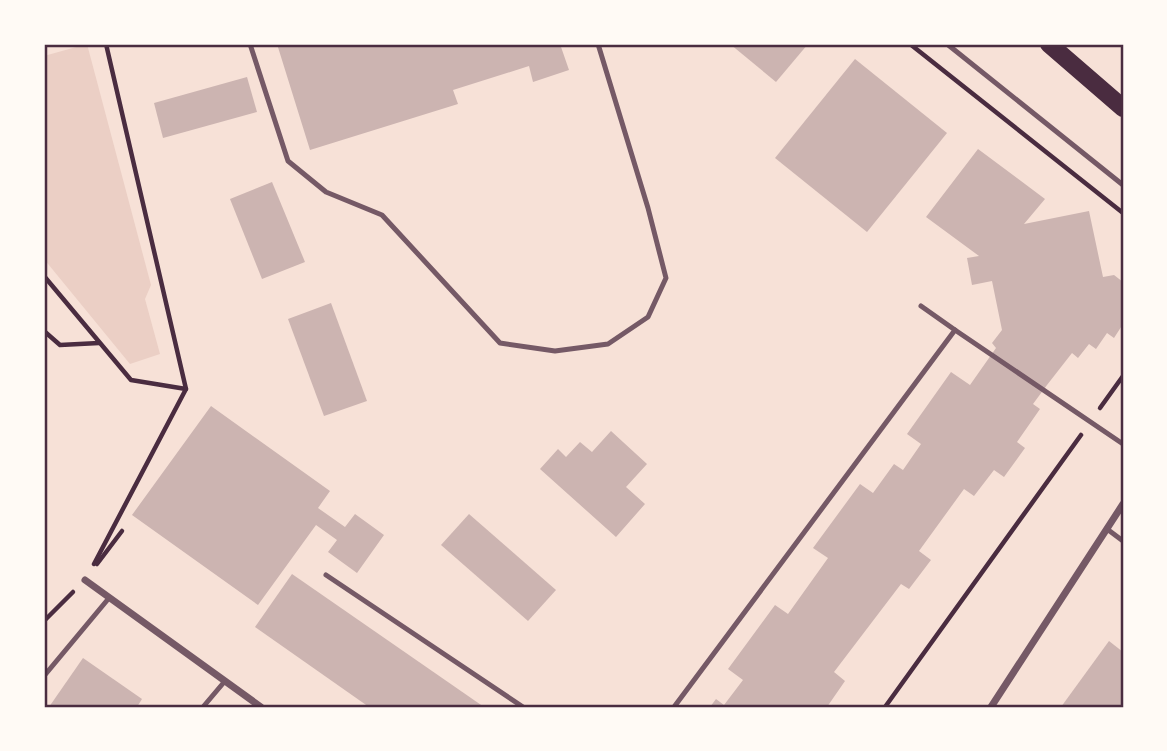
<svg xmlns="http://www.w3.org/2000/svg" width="1167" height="751" font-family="'DM Sans',sans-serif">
  <rect width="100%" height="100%" fill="#f7e1d7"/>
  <!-- green -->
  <path fill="#ebcfc5" d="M87 44 151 285 145 299 160 354 130 364 44 259V56Z"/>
  <!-- building -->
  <g fill="#ccb4b1">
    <path d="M277 44H560L569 70 533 82 529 66 453 90 458 104 310 150Z"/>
    <path d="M730 44H808L776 82Z"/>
    <path d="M855 59 947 133 867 232 775 158Z"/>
    <path d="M247 77 257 112 163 138 154 103Z"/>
    <path d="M978 149 1045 199 1024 224 1089 211 1103 277 1114 275 1123 282V324L1114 338 1107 333 1096 349 1089 344 1078 358 1072 353 1047 385 1033 404 1040 409 1017 442 1025 448 1004 477 994 470 974 496 964 489 919 551 931 560 909 589 901 584 834 672 845 681 827 707H710L716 699 724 705 743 680 728 669 775 605 788 614 828 558 813 548 860 484 873 493 894 464 903 470 921 444 907 434 951 372 970 385 996 348 992 343 1002 330 992 281 972 285 967 258 979 256 926 217Z"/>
    <path d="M272 182 305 262 262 279 230 199Z"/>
    <path d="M331 303 367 401 324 416 288 319Z"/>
    <path d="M211 406 330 491 318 508 345 527 355 514 384 535 357 573 328 552 337 540 316 525 258 605 132 515Z"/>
    <path d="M611 431 647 464 626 487 645 504 616 537 540 469 558 449 566 457 580 442 592 452Z"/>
    <path d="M469 514 556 590 528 621 441 545Z"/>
    <path d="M292 574 484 707H369L255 627Z"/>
    <path d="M1109 641 1123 652V707H1061Z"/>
    <path d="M83 658 142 699 137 707H49Z"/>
  </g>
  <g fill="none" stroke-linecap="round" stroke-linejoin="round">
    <!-- path -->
    <g stroke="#4a2c40" stroke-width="4.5">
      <path d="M910 44 1123 213"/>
      <path d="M44 276 131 380 186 389"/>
      <path d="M44 331 60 345 99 343"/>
      <path d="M1100 408 1123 376"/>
      <path d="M94 564 186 389 106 44"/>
      <path d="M97 564 122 531"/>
      <path d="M44 621 73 592"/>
      <path d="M885 707 1081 435"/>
    </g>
    <!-- service -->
    <g stroke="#755966" stroke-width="5">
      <path d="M250 44 288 161 326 192 382 215 500 343 555 351 608 344 648 317 666 278 648 208 598 44"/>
      <path d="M947 44 1123 185"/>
      <path d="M955 330 1123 444"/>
      <path d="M1107 529 1123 541"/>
      <path d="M326 575 523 707"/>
      <path d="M44 676 109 598"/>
      <path d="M203 707 225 681"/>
      <path d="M674 707 955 330 921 306"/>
    </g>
    <!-- minor -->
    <g stroke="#755966" stroke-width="7">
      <path d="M85 580 261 707"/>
      <path d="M991 707 1123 504"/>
    </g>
    <!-- primary -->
    <path stroke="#4a2c40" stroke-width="18" d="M1049 44 1123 108"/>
  </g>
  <!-- border -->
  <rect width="1167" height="751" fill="none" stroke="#fffaf5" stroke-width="91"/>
  <rect x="46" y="46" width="1076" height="660" fill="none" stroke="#4a2c40" stroke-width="2.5"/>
</svg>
